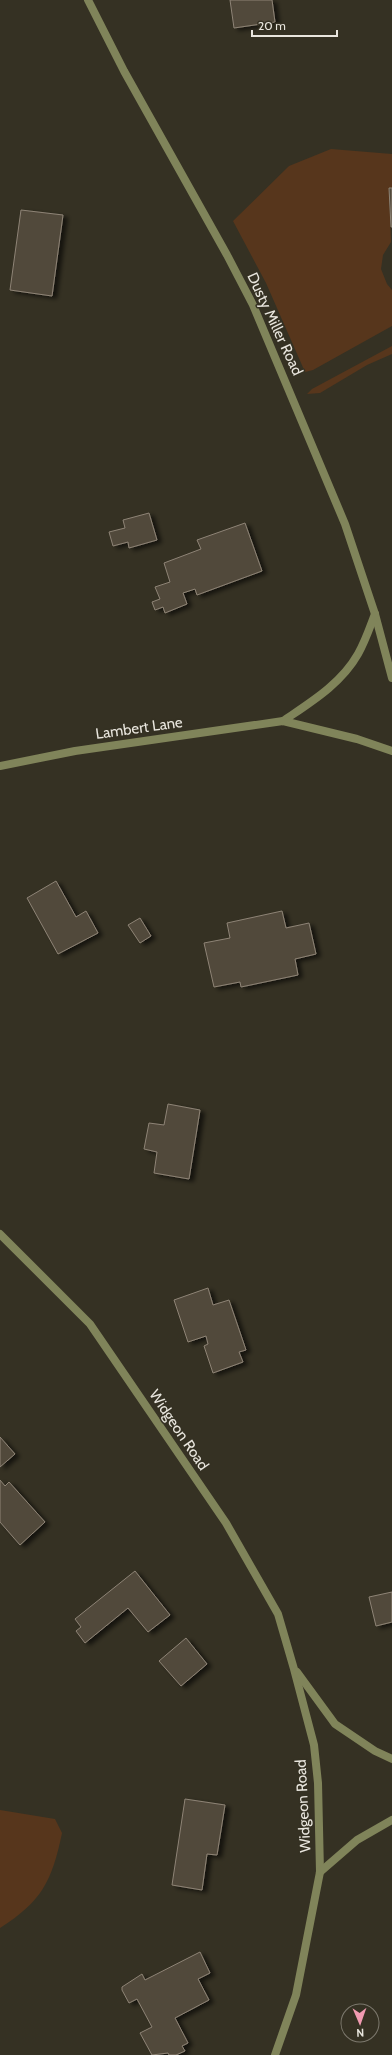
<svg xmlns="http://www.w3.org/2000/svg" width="392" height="2055" font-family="Cabin,sans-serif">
  <defs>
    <filter id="shadow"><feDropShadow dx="4.5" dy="2.5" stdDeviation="2" flood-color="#0009"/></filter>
  </defs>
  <rect width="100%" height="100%" fill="#353123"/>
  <!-- green -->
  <g fill="#57361c">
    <path d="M331 149 392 154V188H389L391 242 383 255 381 269 387 284 392 290V326L313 370 305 372 266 283 233 221 289 166Z"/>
    <path d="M392 346V354L367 365 320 393 307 394 312 389Z"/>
    <path d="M0 1810 55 1819 62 1833C52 1881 42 1901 0 1928Z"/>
  </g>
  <!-- building -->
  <g fill="#51483b" stroke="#8e8476" filter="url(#shadow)">
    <path d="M230 0H272L275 22 234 28Z"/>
    <path d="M389 188H392V227H391Z"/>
    <path d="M21 210 63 215 52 296 10 290Z"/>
    <path d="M149 513 157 540 129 548 128 542 113 546 109 532 125 528 123 520Z"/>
    <path d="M245 523 262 571 197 595 195 589 183 593 187 604 165 613 163 607 155 610 152 602 160 599 155 587 170 582 164 563 201 549 197 540Z"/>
    <path d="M56 881 76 917 86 911 98 933 58 954 27 898Z"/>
    <path d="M282 911 286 928 309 923 316 954 295 959 298 975 241 987 240 982 214 987 204 943 230 938 227 923Z"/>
    <path d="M140 918 151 936 140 943 128 925Z"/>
    <path d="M168 1104 200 1110 189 1179 154 1173 157 1152 144 1149 149 1123 164 1125Z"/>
    <path d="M208 1288 213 1305 229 1300 246 1350 239 1352 243 1362 213 1373 204 1346 208 1344 206 1336 188 1342 174 1300Z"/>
    <path d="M0 1437 15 1454 0 1467Z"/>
    <path d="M0 1480 5 1486 9 1482 45 1522 20 1545 0 1522Z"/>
    <path d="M135 1571 170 1615 148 1632 128 1608 85 1643 76 1631 81 1627 75 1619Z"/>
    <path d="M392 1592V1622L376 1626 369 1597Z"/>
    <path d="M186 1638 207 1664 181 1686 159 1661Z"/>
    <path d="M185 1799 225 1805 217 1855 207 1854 202 1890 172 1885Z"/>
    <path d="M200 1952 210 1973 198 1979 209 2000 175 2018 188 2043 182 2046 185 2051 176 2055H169L168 2053 152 2055 140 2033 152 2027 137 1999 129 2003 122 1990V1987L142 1974 145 1980Z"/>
  </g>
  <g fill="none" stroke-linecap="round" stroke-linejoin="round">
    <!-- street -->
    <g stroke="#80845a" stroke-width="8">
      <path d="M88 0 124 71 227 255 253 305 345 524 375 614 392 678"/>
      <path d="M283 721C311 702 341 684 358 654 365 642 370 627 375 614"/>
      <path d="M0 766 75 751 283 721 357 739 392 751"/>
      <path d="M0 1234 90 1324 226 1523 278 1614 294 1669 314 1745 318 1783 320 1872 296 1995 275 2055"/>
      <path d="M297 1672 335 1724 375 1751 392 1759"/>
      <path d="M320 1872 357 1840 392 1820"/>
    </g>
  </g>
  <g text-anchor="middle" stroke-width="3" stroke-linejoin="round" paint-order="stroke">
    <!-- street labels -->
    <g font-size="15" fill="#e9e6de" stroke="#353123">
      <text transform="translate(275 324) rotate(65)" y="5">Dusty Miller Road</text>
      <text transform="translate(139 728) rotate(-8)" y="5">Lambert Lane</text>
      <text transform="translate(179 1430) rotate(56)" y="5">Widgeon Road</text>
      <text transform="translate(303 1806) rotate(-93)" y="5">Widgeon Road</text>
    </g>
  </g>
  <!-- north arrow -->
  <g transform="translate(360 2023) rotate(178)"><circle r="19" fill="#353123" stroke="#7d796e"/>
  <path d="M0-3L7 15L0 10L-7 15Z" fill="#f19ab1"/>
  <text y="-6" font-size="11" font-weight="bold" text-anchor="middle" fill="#e9e6de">N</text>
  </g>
  <!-- scale -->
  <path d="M252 30v6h85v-6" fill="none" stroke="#e9e6de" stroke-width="2"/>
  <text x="258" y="30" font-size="12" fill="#e9e6de" stroke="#353123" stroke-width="3" paint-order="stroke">20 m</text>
</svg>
